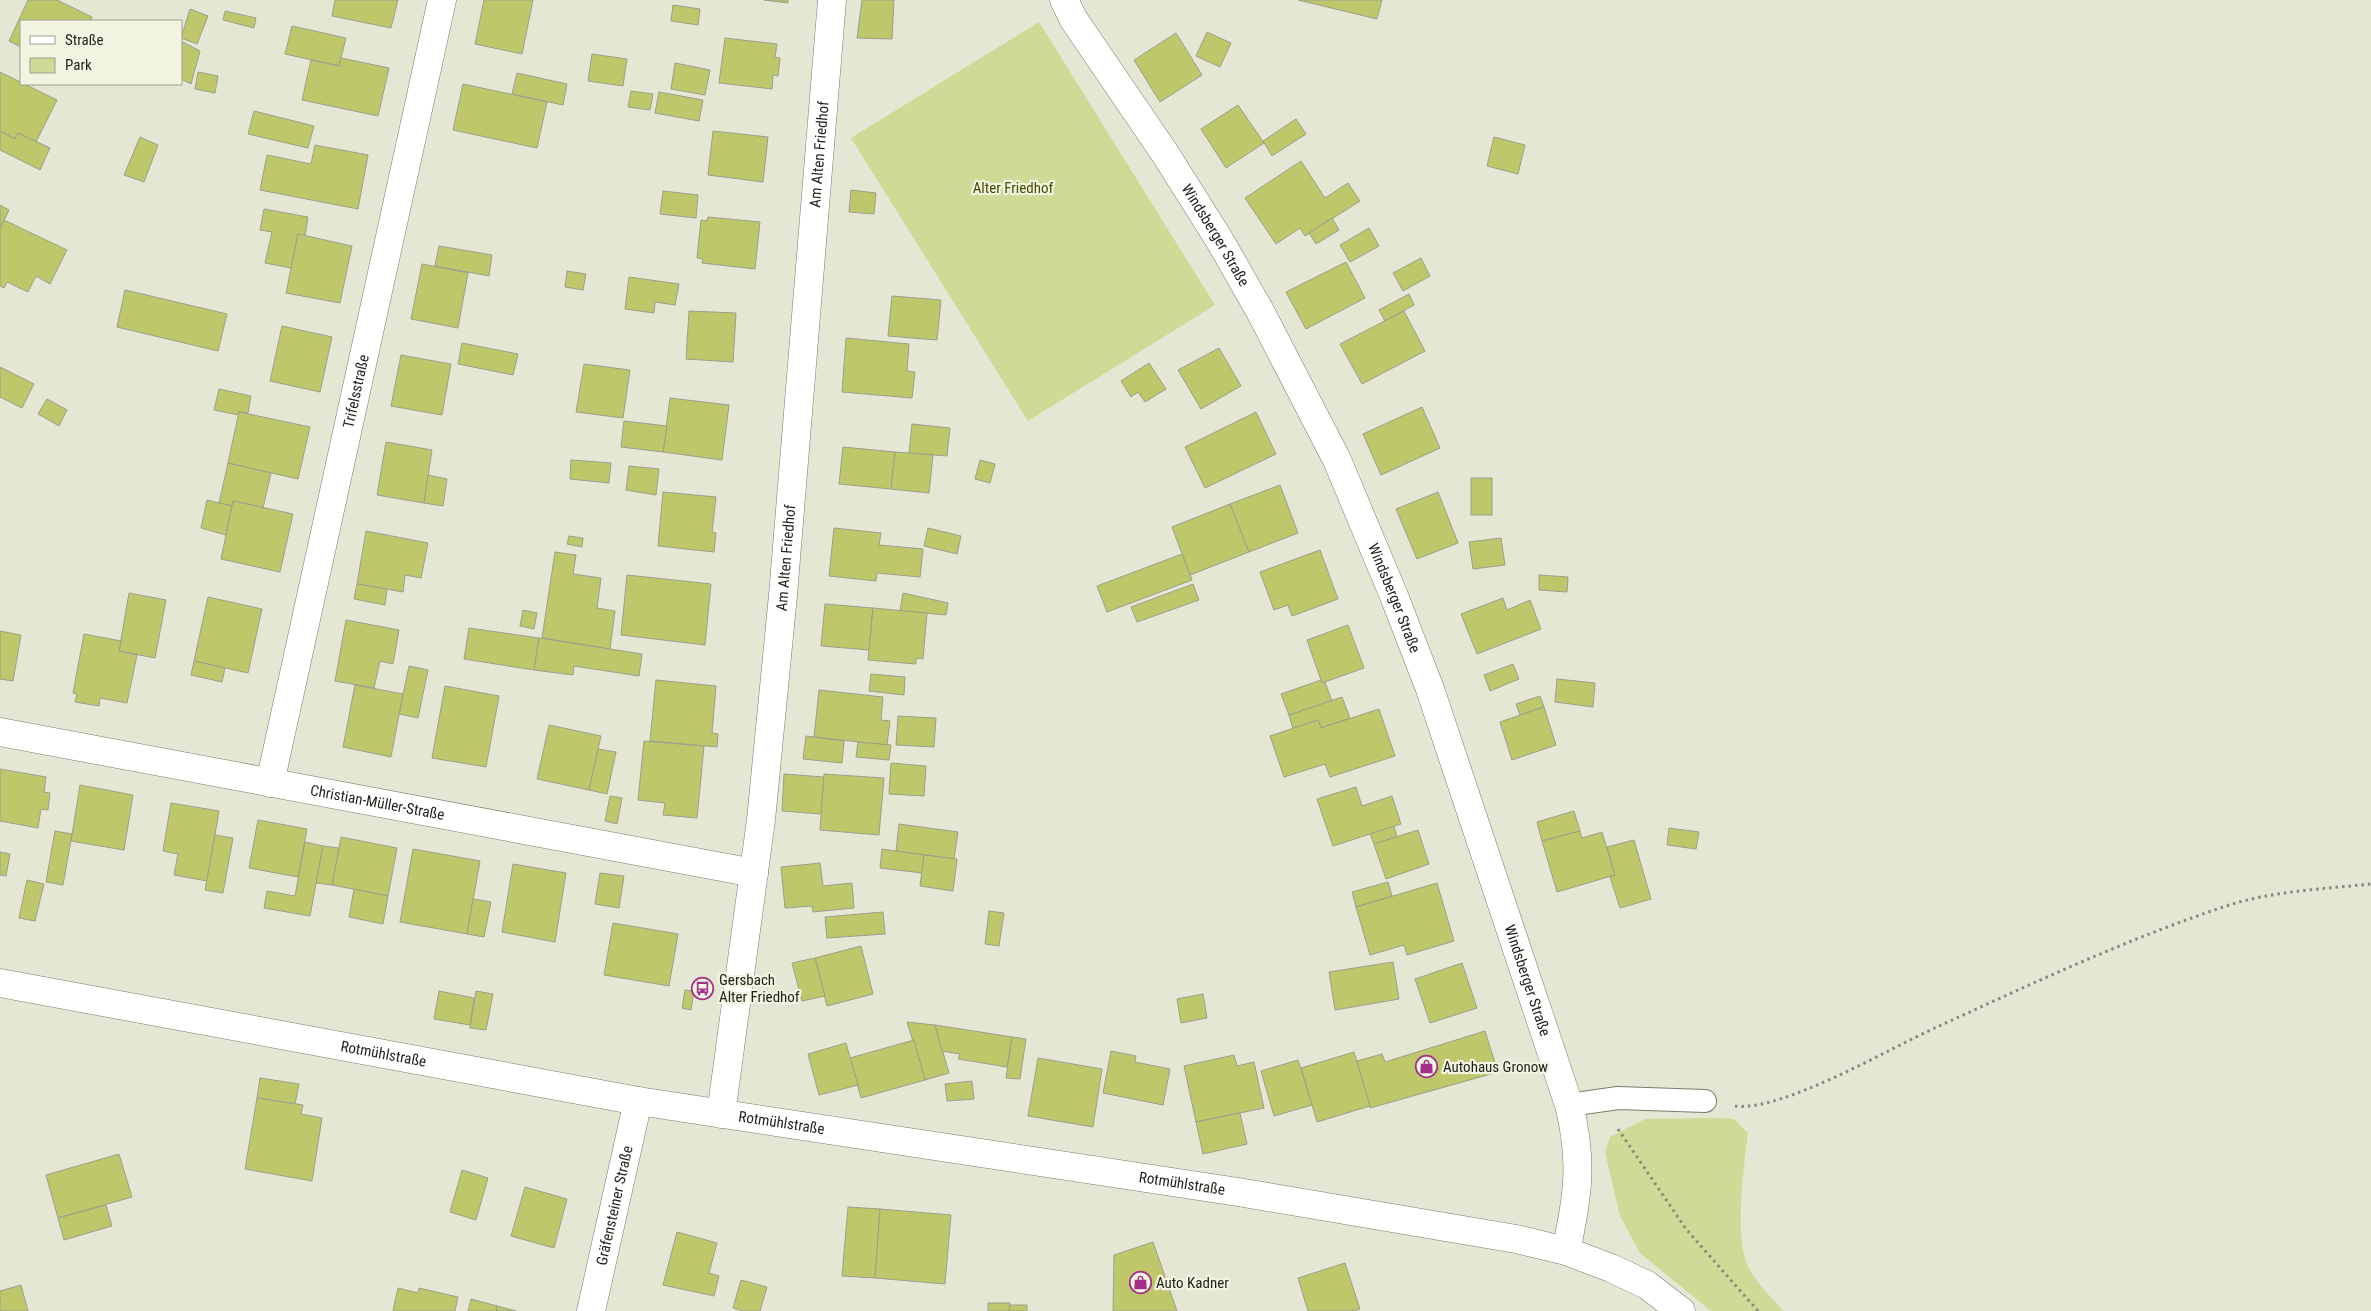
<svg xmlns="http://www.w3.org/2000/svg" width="2371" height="1311" font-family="'Roboto Condensed',sans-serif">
  <rect width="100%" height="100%" fill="#e3e7d3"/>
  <!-- green -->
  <g fill="#d1d996">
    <path d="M1039 22 1215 305 1028 421 851 138Z"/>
    <path d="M1716 1118 1734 1119 1748 1133C1744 1165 1734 1237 1748 1266 1756 1283 1771 1297 1784 1311H1711L1640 1253 1620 1216 1605 1152 1610 1137 1645 1119Z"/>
  </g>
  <!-- building -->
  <g fill="#bec86b" stroke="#9c9f8c">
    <path d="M28 0H57L92 17 90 21H21V47L9 41Z"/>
    <path d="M335 0H398L391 28 332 16Z"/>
    <path d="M484 0H533L522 54 475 44Z"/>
    <path d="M764 0H788V3Z"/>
    <path d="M862 0H894L892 39 857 38Z"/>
    <path d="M1298 0H1382L1377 19Z"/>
    <path d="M673 5 700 9 698 25 671 21Z"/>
    <path d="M190 9 208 16 197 44 181 38Z"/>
    <path d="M225 11 256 18 254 28 223 20Z"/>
    <path d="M292 26 346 38 339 66 285 54Z"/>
    <path d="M1207 32 1231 43 1220 67 1196 56Z"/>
    <path d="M1176 33 1202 75 1160 102 1134 60Z"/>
    <path d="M725 38 777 44 775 57 780 58 778 76 773 75 772 89 719 83Z"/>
    <path d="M181 41 200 51 191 84 181 79Z"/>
    <path d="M592 54 627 59 623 86 588 81Z"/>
    <path d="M341 58 389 68 378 116 302 100 311 60 339 66Z"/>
    <path d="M675 63 710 70 705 95 671 89Z"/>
    <path d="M0 72 57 100 36 142 18 133 15 139 0 131Z"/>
    <path d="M198 72 218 76 215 93 195 89Z"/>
    <path d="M517 73 567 84 563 105 512 94Z"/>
    <path d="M463 84 547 102 537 148 453 130Z"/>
    <path d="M631 91 653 94 650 110 628 107Z"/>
    <path d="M659 92 703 100 699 121 655 113Z"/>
    <path d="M1238 105 1264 143 1226 168 1201 129Z"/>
    <path d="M254 111 314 126 308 148 248 134Z"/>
    <path d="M1296 119 1306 134 1272 156 1263 141Z"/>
    <path d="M0 131 15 139 18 133 50 148 40 170 0 150Z"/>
    <path d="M713 131 768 137 763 182 708 175Z"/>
    <path d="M140 137 158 145 144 182 124 175Z"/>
    <path d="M1494 137 1525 145 1518 174 1487 166Z"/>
    <path d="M315 145 368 155 358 209 260 190 267 155 311 164Z"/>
    <path d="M1301 161 1325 198 1348 183 1360 201 1305 236 1300 228 1276 244 1245 198Z"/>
    <path d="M851 190 876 193 874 214 849 212Z"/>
    <path d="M663 191 698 195 696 218 660 214Z"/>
    <path d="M0 205 9 210 0 229Z"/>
    <path d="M264 209 308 217 305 236 298 234 291 268 265 263 272 232 260 230Z"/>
    <path d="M708 217 760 222 755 269 702 263 703 259 697 258 701 220 707 221Z"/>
    <path d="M1332 218 1339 230 1316 244 1309 233Z"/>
    <path d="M4 220 67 250 50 284 36 276 28 292 7 282 4 288 0 286V229Z"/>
    <path d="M1369 228 1379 246 1350 262 1340 245Z"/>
    <path d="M298 234 352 246 340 303 286 293Z"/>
    <path d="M439 246 492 255 489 276 435 266Z"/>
    <path d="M1421 258 1430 276 1403 291 1393 273Z"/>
    <path d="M1346 262 1365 298 1306 329 1286 292Z"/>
    <path d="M422 264 468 273 458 328 411 319Z"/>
    <path d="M567 271 586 274 583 290 565 287Z"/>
    <path d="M629 277 679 284 675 305 655 302 654 313 625 309Z"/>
    <path d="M125 290 227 314 218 351 117 327Z"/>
    <path d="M1409 294 1414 305 1385 321 1379 310Z"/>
    <path d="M892 296 941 300 937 340 888 336Z"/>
    <path d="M689 311 736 313 733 362 686 359Z"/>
    <path d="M1404 311 1425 351 1362 384 1340 344Z"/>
    <path d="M282 326 332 337 320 392 270 381Z"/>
    <path d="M846 338 909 344 907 371 915 372 912 398 842 392Z"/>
    <path d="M462 343 518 354 513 375 458 364Z"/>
    <path d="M1219 348 1241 386 1201 409 1178 370Z"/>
    <path d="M401 355 451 364 442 415 391 406Z"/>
    <path d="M1149 363 1166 389 1145 402 1138 392 1131 397 1121 381Z"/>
    <path d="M584 364 630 370 623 418 576 412Z"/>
    <path d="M0 367 34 384 22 408 0 397Z"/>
    <path d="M219 389 251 396 248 413 239 412V415L214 410Z"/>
    <path d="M670 398 729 405 722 460 663 452Z"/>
    <path d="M47 399 67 410 59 426 38 414Z"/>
    <path d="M1422 407 1440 448 1381 475 1363 434Z"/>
    <path d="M239 412 310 427 298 479 228 463Z"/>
    <path d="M1256 412 1276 454 1205 488 1185 447Z"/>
    <path d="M624 421 667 426 663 452 621 447Z"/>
    <path d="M912 424 950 428 947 456 909 453Z"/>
    <path d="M386 442 432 450 424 503 377 495Z"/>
    <path d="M843 447 895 452 891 489 839 484Z"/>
    <path d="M895 452 933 455 929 493 891 489Z"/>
    <path d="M571 460 611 463 609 483 570 479Z"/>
    <path d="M980 460 995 464 990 483 975 479Z"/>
    <path d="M228 463 271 473 263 508 233 501 232 506 219 503Z"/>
    <path d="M629 466 659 469 656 495 626 490Z"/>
    <path d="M428 475 447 479 443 506 424 503Z"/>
    <rect x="1471" y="478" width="21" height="37"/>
    <path d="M1280 485 1298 533 1249 552 1230 504Z"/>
    <path d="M663 492 716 497 712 532 716 533 714 552 658 546Z"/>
    <path d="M1438 492 1458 543 1417 559 1396 509Z"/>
    <path d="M207 500 232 506 226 535 201 528Z"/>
    <path d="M233 501 293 514 280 572 221 559Z"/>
    <path d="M1230 504 1249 552 1190 575 1172 527Z"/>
    <path d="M834 528 881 533 879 545 923 549 920 577 877 573 876 581 829 576Z"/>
    <path d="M928 528 961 536 957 554 924 546Z"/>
    <path d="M366 531 428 543 421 578 405 575 403 592 357 584Z"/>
    <path d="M569 536 583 538 582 547 567 544Z"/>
    <path d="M1501 538 1505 565 1473 569 1469 542Z"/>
    <path d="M1320 550 1338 599 1292 616 1288 605 1274 610 1260 572Z"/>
    <path d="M555 552 576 555 573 574 601 578 597 608 615 611 610 649 542 638Z"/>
    <path d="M1182 554 1192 580 1107 612 1097 586Z"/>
    <path d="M627 575 711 584 705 645 621 635Z"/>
    <path d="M1539 575 1568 577 1567 592 1539 590Z"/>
    <path d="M357 584 387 589 385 605 354 599Z"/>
    <path d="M1193 584 1199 600 1137 622 1131 607Z"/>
    <path d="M129 593 166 600 155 658 119 651Z"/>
    <path d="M903 593 948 603 946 615 900 611Z"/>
    <path d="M208 597 262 609 248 673 194 661Z"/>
    <path d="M1503 598 1507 610 1530 600 1541 629 1477 654 1461 614Z"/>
    <path d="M825 604 873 608 869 650 821 646Z"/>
    <path d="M873 608 927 613 923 659 916 658V664L868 660Z"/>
    <path d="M523 610 537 613 534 629 520 626Z"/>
    <path d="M346 620 399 630 393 664 380 661 374 688 335 681Z"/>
    <path d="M1348 625 1364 668 1322 683 1307 640Z"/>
    <path d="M469 628 539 638 534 670 464 659Z"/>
    <path d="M0 631 21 635 13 681 0 679Z"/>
    <path d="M84 634 121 641 119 651 137 655 127 703 100 698 99 706 75 702 77 694 73 693Z"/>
    <path d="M539 638 642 654 639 676 574 666 573 675 534 670Z"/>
    <path d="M194 661 225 668 222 682 191 675Z"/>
    <path d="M1513 664 1519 679 1490 691 1484 675Z"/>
    <path d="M409 666 428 670 418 718 399 714Z"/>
    <path d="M871 674 905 677 904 695 869 691Z"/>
    <path d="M1557 679 1595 683 1593 707 1555 702Z"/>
    <path d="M656 680 716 686 712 733 718 734 717 747 650 741Z"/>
    <path d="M1321 680 1322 683 1325 682 1332 701 1289 715 1281 694Z"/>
    <path d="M355 685 403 694 391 757 343 747Z"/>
    <path d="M445 686 499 696 486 767 432 758Z"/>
    <path d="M819 690 883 697 881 720 890 721 887 745 814 737Z"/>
    <path d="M1540 696 1544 707 1520 715 1516 704Z"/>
    <path d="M1342 697 1350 718 1321 728 1318 720 1293 729 1289 715Z"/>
    <path d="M1544 707 1556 745 1512 760 1500 722Z"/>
    <path d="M1379 709 1395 756 1330 777 1325 764 1284 777 1270 736 1318 720 1321 728Z"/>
    <path d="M898 716 936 718 934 747 896 745Z"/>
    <path d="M549 725 601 736 589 790 537 779Z"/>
    <path d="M806 736 844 741 842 763 803 759Z"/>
    <path d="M644 741 704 746 697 818 663 815 665 803 638 800Z"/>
    <path d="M858 742 891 745 889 760 856 757Z"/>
    <path d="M598 749 616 752 607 794 589 790Z"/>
    <path d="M891 763 926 766 924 796 889 794Z"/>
    <path d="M0 769 46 777 44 792 50 793 48 810 41 809 38 828 0 821Z"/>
    <path d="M784 774 824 777 821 814 782 811Z"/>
    <path d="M824 774 884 778 879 835 820 830Z"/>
    <path d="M80 785 133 795 124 850 71 841Z"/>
    <path d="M1356 787 1362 806 1392 796 1401 824 1333 846 1317 799Z"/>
    <path d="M610 796 622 798 617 824 605 821Z"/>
    <path d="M171 803 219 811 207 881 174 875 178 854 163 851Z"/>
    <path d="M1574 811 1580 831 1542 841 1537 822Z"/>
    <path d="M258 820 307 829 298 877 249 868Z"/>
    <path d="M899 824 958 832 954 859 896 851Z"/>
    <path d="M1394 826 1397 837 1374 844 1370 834Z"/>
    <path d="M1669 828 1699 832 1696 849 1667 845Z"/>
    <path d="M1418 830 1429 864 1386 879 1374 844Z"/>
    <path d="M55 831 72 834 63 885 46 882Z"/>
    <path d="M1580 831 1582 838 1602 832 1615 875 1557 892 1542 841Z"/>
    <path d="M215 835 233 838 223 893 205 890Z"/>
    <path d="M341 837 397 848 388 896 332 885Z"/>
    <path d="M1634 840 1651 899 1620 908 1610 877 1615 875 1607 847Z"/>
    <path d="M305 842 323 846 310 916 264 908 267 891 295 896Z"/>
    <path d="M323 846 339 848 332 885 316 883Z"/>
    <path d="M413 849 480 861 467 934 400 922Z"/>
    <path d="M882 849 924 855 922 873 880 868Z"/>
    <path d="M0 852 10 854 6 876 0 875Z"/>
    <path d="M924 855 957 859 953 891 920 886Z"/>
    <path d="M820 863 823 886 852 883 854 908 813 912 812 906 785 908 781 867Z"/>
    <path d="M513 864 566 873 555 942 502 932Z"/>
    <path d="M600 873 624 876 619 908 595 904Z"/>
    <path d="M27 880 44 884 35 921 19 918Z"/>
    <path d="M1388 882 1392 896 1356 907 1352 892Z"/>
    <path d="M1437 883 1454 941 1407 955 1404 945 1370 955 1356 907Z"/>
    <path d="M354 889 388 896 383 924 349 917Z"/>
    <path d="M473 899 491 902 484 937 467 934Z"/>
    <path d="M989 911 1004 913 999 946 985 944Z"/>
    <path d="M883 912 885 934 827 938 825 917Z"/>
    <path d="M613 923 678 934 669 986 604 975Z"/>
    <path d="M861 946 873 994 827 1006 815 958Z"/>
    <path d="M815 958 825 996 802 1001 792 963Z"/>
    <path d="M1393 962 1399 999 1335 1010 1329 972Z"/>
    <path d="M1462 963 1477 1008 1430 1023 1415 979Z"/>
    <path d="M685 990 694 991 691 1010 682 1008Z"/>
    <path d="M439 991 474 998 470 1025 434 1019Z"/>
    <path d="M476 991 493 994 486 1030 470 1028Z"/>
    <path d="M1203 994 1207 1018 1181 1023 1177 999Z"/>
    <path d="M907 1022 935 1025 949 1073 925 1080Z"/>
    <path d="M935 1025 1012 1037 1007 1067 958 1059 960 1054 942 1051Z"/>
    <path d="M1485 1031 1498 1072 1370 1108 1357 1061 1382 1054 1385 1062Z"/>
    <path d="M1012 1037 1026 1039 1020 1079 1006 1078Z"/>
    <path d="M914 1040 925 1080 861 1098 850 1058Z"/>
    <path d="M846 1043 858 1085 819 1095 808 1054Z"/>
    <path d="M1111 1051 1136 1056 1135 1062 1170 1069 1163 1105 1103 1093Z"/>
    <path d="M1354 1052 1370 1106 1317 1122 1301 1068Z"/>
    <path d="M1234 1055 1237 1066 1254 1062 1264 1108 1196 1122 1184 1066Z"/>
    <path d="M1038 1058 1102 1069 1093 1127 1028 1116Z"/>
    <path d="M1298 1060 1312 1105 1274 1116 1261 1071Z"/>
    <path d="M260 1078 299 1084 295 1104 257 1098Z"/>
    <path d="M972 1081 974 1099 947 1101 945 1084Z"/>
    <path d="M257 1098 303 1105 301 1114 322 1118 312 1181 245 1169Z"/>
    <path d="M1240 1113 1247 1144 1203 1154 1196 1122Z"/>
    <path d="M119 1154 132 1197 58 1218 46 1175Z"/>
    <path d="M462 1170 488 1178 476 1220 450 1212Z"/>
    <path d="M525 1187 567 1199 554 1248 511 1236Z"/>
    <path d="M106 1205 112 1226 64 1240 58 1218Z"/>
    <path d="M848 1207 880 1209 875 1278 842 1276Z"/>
    <path d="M880 1209 951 1215 945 1284 875 1278Z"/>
    <path d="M677 1232 717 1243 709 1273 719 1276 714 1296 663 1285Z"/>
    <path d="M1153 1242 1177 1311H1113L1114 1255Z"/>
    <path d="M1345 1263 1360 1309 1353 1311H1308L1298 1278Z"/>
    <path d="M741 1280 767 1287 760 1311H743L733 1308Z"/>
    <path d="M21 1285 28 1311H0V1291Z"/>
    <path d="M398 1288 418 1293 419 1288 458 1297 455 1311H393Z"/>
    <path d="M471 1299 497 1306 496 1311H468Z"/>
    <path d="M988 1303H1010L1009 1311H988Z"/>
    <path d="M1010 1305H1027V1311H1009Z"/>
    <path d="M497 1306 516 1311H496Z"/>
  </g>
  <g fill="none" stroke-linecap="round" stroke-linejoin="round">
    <defs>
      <path id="service" d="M1569 1105 1618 1098 1705 1101"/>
      <g id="minor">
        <path id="s1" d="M1064 0 1074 20 1166 155 1220 241 1260 311 1337 460 1394 596 1430 689 1569 1105C1583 1160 1578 1196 1566 1251"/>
        <path id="s2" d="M0 732 754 873"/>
        <path id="s3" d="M270 783 442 0"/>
        <path id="s4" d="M721 1114 761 820 783 595 832 0"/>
        <path id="s5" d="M591 1311 638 1101"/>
      </g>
      <g id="tertiary">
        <path id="s6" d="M0 983 638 1101 1238 1192 1516 1239 1566 1251 1611 1268 1647 1285 1681 1311"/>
      </g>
    </defs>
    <!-- service casing -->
    <use href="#service" stroke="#7a7d6b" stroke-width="24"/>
    <!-- minor casing -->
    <use href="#minor" stroke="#7a7d6b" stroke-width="29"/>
    <!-- tertiary casing -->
    <use href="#tertiary" stroke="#7a7d6b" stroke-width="29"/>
    <!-- path -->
    <g stroke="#86897b" stroke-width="3" stroke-dasharray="2.5 4" stroke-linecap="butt">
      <path d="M1735 1106C1782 1112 1890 1048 1937 1027 2031 984 2127 939 2226 906 2272 891 2323 889 2371 884"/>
      <path d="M1618 1129 1686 1229 1758 1311"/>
    </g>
    <!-- service -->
    <use href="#service" stroke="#fff" stroke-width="22"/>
    <!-- minor -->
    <use href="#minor" stroke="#fff" stroke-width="28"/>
    <!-- tertiary -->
    <use href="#tertiary" stroke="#fff" stroke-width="28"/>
  </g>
  <!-- icons -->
  <defs>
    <symbol id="bus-ring" viewBox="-11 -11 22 22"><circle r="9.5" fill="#f1f4e0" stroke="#a53089" stroke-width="1.5"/><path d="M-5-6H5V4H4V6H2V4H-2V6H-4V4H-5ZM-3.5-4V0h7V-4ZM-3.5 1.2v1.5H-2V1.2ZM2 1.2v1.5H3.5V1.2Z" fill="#a53089"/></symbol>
    <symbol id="shop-ring" viewBox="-11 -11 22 22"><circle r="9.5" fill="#f1f4e0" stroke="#a53089" stroke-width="1.5"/><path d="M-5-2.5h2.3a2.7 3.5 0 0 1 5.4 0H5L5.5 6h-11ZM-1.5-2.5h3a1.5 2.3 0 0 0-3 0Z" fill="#a53089"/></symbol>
  </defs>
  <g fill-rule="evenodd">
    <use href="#bus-ring" x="690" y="976" width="25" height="25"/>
    <use href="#shop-ring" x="1414" y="1054" width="25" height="25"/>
    <use href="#shop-ring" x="1128" y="1270" width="25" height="25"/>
  </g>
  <g text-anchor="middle" stroke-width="4.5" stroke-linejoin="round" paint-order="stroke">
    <!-- street labels -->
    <g font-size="15" fill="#1f2019" stroke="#f1f4e0">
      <text dy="5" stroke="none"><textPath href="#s4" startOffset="965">Am Alten Friedhof</textPath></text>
      <text dy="5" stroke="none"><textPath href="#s1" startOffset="280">Windsberger Straße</textPath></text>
      <text dy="5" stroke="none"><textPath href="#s3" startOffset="401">Trifelsstraße</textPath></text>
      <text dy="5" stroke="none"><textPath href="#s4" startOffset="560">Am Alten Friedhof</textPath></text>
      <text dy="5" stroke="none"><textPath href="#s1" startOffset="685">Windsberger Straße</textPath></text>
      <text dy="5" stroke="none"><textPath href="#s2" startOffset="384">Christian-Müller-Straße</textPath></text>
      <text dy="5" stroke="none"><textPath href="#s1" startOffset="1090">Windsberger Straße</textPath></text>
      <text dy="5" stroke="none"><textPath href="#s6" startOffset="390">Rotmühlstraße</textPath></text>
      <text dy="5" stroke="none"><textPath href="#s6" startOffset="794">Rotmühlstraße</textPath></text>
      <text dy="5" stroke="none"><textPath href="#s6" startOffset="1199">Rotmühlstraße</textPath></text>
      <text dy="5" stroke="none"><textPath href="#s5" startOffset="108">Gräfensteiner Straße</textPath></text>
    </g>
    <!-- park labels -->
    <g font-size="15" fill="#464b00" stroke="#f1f4e0">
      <text x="1013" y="193">Alter Friedhof</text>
    </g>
    <!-- poi labels -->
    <g font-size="15" fill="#1f2019" stroke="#f1f4e0" text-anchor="start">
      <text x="719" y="985">Gersbach<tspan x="719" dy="17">Alter Friedhof</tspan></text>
      <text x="1443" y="1072">Autohaus Gronow</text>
      <text x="1156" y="1288">Auto Kadner</text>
    </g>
  </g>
  <!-- legend -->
  <rect x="20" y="20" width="162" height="65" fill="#f1f4e0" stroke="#9d9f90"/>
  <rect x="30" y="36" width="25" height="8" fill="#ffffff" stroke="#9d9f90"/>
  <text x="65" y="45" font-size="15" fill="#1f2019">Straße</text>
  <rect x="30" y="58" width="25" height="15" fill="#d1d996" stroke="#9d9f90"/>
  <text x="65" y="70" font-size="15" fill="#1f2019">Park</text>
</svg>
